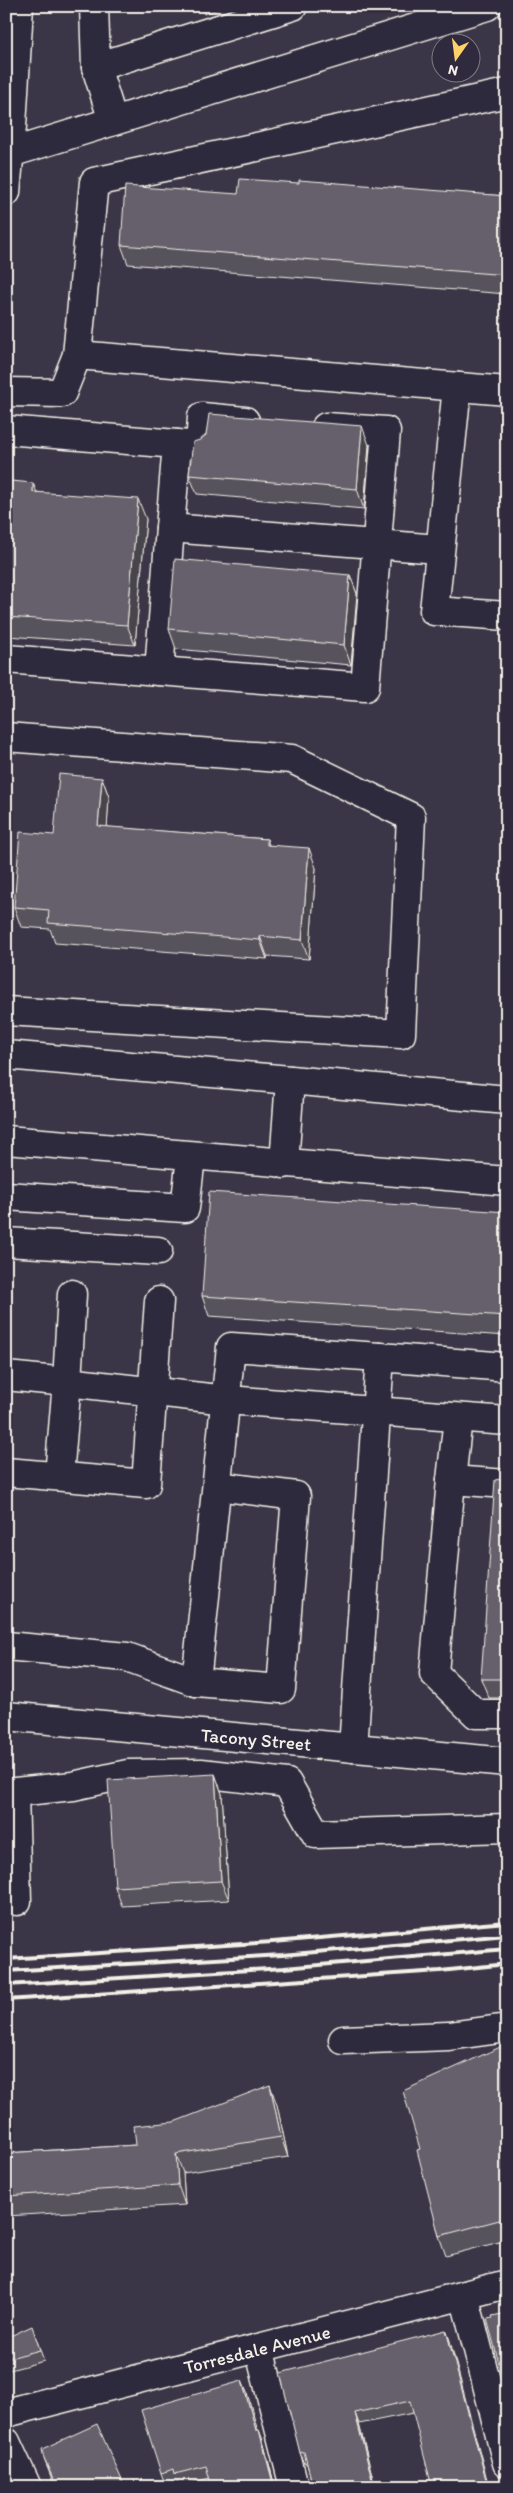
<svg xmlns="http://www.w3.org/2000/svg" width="513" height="2493" font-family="Itim,sans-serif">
  <rect width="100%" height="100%" fill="#3b3647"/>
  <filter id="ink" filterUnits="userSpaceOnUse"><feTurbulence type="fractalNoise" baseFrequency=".02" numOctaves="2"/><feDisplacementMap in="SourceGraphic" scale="10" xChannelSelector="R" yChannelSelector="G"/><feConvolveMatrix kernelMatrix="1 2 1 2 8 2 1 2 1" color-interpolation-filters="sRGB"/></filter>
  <g filter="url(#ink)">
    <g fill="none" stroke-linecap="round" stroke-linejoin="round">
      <defs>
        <g id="minor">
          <path d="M94 6 96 67"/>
          <path d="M113 121 96 67 293 6"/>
          <path d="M10 153 487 6"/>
          <path d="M6 192 12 126 19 6"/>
          <path d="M77 355 94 182 507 93"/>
          <path d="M457 387 434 611 507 616"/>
          <path d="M6 392 62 393 77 355 507 391"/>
          <path d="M6 430 177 444 170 528 439 549"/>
          <path d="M177 444 200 446 202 417 245 421"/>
          <path d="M6 659 159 671 170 528"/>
          <path d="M159 671 365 687 386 431 326 427"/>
          <path d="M6 737 292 759 411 817 401 1034 6 1011"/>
          <path d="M6 1055 290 1080"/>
          <path d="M6 1140 507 1181"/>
          <path d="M284 1164 290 1080 507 1100"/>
          <path d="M6 1196 185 1208 191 1157"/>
          <path d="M6 1242 158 1251"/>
          <path d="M72 1294 67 1382 227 1400 507 1421"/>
          <path d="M6 1376 67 1382 59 1476"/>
          <path d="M6 1472 146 1484 159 1301"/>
          <path d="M451 1480 458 1418"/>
          <path d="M507 1484 451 1480 434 1673 476 1714H507"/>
          <path d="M6 1646 127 1657 196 1682 231 1347 380 1357"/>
          <path d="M196 1682 281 1689 296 1496 217 1486"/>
          <path d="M353 1748 380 1357 507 1367"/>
          <path d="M6 1793 73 1786 128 1774 201 1773 287 1783 316 1834 507 1828"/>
          <path d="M14 1793 17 1901"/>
          <path d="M343 2040 449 2036 507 2028"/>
          <path d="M464 2295 507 2463"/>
          <path d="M259 2348 294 2487"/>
          <path d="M6 2442 27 2487"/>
        </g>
        <g id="major">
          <path d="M6 1716 507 1762"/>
          <path d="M6 2413 507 2284"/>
        </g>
      </defs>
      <!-- minor casing -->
      <use href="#minor" stroke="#f4f1e8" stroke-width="31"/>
      <!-- major casing -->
      <use href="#major" stroke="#f4f1e8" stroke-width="31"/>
      <!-- minor -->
      <use href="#minor" stroke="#2f2a3d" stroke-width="28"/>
      <!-- major -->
      <use href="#major" stroke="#2f2a3d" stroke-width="28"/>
      <!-- rail -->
      <g stroke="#f4f1e8" stroke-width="4">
        <path d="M6 1959 273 1942 507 1922"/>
        <path d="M6 1971 282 1955 507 1935"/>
        <path d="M6 1985 284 1968 507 1949"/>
        <path d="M6 2000 440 1971 507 1964"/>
      </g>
    </g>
    <!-- wall -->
    <g fill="#57535d" stroke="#f4f1e8">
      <path d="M201 6H226L204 14Z"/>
      <path d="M299 183 507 196V294L128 264 121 245 238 194Z"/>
      <path d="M369 445 364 509 197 494 189 475Z"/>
      <path d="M37 492 146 519 135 645 7 636 6 633V542Z"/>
      <path d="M350 575 357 594 351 665 176 649 169 629Z"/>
      <path d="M102 778 109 797 107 827 267 839 269 845 316 868 309 959 267 956V959L55 943 50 929 21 927 14 907 54 835Z"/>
      <path d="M507 1212V1336L209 1316 202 1296Z"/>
      <path d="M506 1478H507V1698H489L481 1679Z"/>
      <path d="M215 1774 222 1794 229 1900 122 1906 115 1887Z"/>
      <path d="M507 2044V2240L446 2256 439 2236 420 2149Z"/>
      <path d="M277 2105 288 2157 183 2173 185 2205 6 2216V2153L136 2145 174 2122Z"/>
      <path d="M446 2330 450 2341 413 2413 359 2424 375 2487H313L307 2464H305L300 2453Z"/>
      <path d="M6 2338H36L44 2361 6 2371Z"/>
      <path d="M242 2381 247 2393 257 2430H259L263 2441 275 2487H212L210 2478 179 2486 178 2481 165 2484 161 2473Z"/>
      <path d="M44 2459 125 2487H55Z"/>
    </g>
    <!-- shaded-wall -->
    <g fill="#47444c" stroke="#f4f1e8">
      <path d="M362 426 369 445 364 509 357 489Z"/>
      <path d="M33 483 41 503 33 492Z"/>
      <path d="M138 499 146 519 135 645 127 625Z"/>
      <path d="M350 575 357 594 351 665 344 645Z"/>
      <path d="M102 778 109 797 106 846 98 826Z"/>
      <path d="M309 848 316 868 309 959 302 940Z"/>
      <path d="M260 936 267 956V959L260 940Z"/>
      <path d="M215 1774 222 1794 229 1900 221 1881Z"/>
      <path d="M270 2085 277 2105 288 2157 281 2137Z"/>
      <path d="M176 2154 183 2173 185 2205 178 2185Z"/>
      <path d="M446 2330 450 2341 489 2487H488Z"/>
      <path d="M242 2381 247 2393 261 2442 256 2430Z"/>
      <path d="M355 2413 359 2424 375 2487H374Z"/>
      <path d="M259 2430 263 2441 275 2487H274Z"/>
    </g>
    <!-- building -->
    <g fill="#65616c" stroke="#f4f1e8">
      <path d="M240 179 299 183V180L507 196V275L121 245 125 186 238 194Z"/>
      <path d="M209 414 362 426 357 489 189 475 193 442 200 440 206 435Z"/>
      <path d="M11 481 33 483V492L138 499 127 625 6 617V542Z"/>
      <path d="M175 559 350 575 344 645 169 629Z"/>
      <path d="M59 774 102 778 98 826 267 839V845L309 848 302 940 260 936V940L48 923 49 910 14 907 20 832 54 835Z"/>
      <path d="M209 1192 507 1212V1316L202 1296Z"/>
      <path d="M506 1478H507V1682L500 1679H481L495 1480Z"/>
      <path d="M215 1774 221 1881 115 1887 108 1780Z"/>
      <path d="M507 2044V2218L439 2236 417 2150 420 2149 403 2091Z"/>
      <path d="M270 2085 281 2137 176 2154 178 2185 6 2196V2153L136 2145 134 2126 174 2122Z"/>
      <path d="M507 2313V2393L487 2319 493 2318 492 2316Z"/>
      <path d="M32 2326 40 2350 6 2359V2338Z"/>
      <path d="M446 2330 488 2487H432L410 2401 355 2413 374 2487H313L304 2452 300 2453 280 2373Z"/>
      <path d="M242 2381 256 2430H259L274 2487H212L206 2466 175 2474 174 2469 161 2473 141 2410Z"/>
      <path d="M97 2424 125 2487H57L44 2459 42 2449Z"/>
    </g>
  </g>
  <g text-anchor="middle" stroke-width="4" stroke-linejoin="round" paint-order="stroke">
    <!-- street labels -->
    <g font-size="19" fill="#f4f1e8" stroke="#2f2a3d">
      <text transform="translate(256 1739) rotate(5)" y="7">Tacony Street</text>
      <text transform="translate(257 2349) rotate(-14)" y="7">Torresdale Avenue</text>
    </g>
  </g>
  <!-- margin -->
  <rect width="513" height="2493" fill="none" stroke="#2f2a3d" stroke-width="25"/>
  <rect x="12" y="12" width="488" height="2468" fill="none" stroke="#f4f1e8" stroke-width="2" filter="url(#ink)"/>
  <!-- north arrow -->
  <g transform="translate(456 58) rotate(194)"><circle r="24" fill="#2f2a3d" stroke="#7e7a81"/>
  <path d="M0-4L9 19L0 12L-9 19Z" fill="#ffd166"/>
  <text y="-8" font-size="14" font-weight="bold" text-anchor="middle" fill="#f4f1e8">N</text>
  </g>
</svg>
